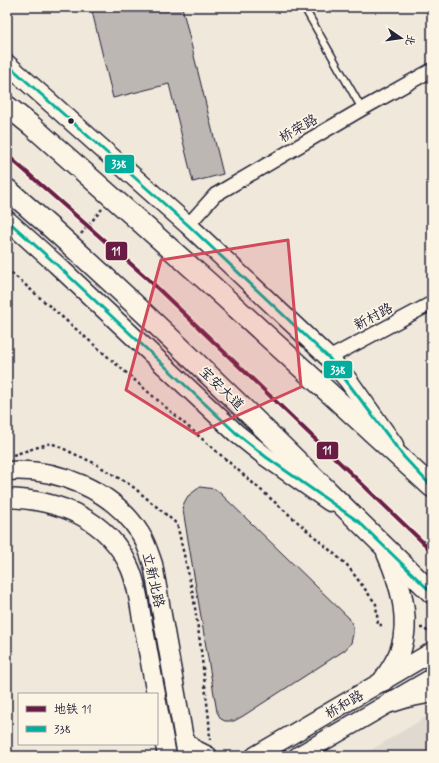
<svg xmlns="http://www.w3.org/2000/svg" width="439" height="763" font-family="Mynerve,'LXGW WenKai TC',sans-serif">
  <rect width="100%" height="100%" fill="#efe8db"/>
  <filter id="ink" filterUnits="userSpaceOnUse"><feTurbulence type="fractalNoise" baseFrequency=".025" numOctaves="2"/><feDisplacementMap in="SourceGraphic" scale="8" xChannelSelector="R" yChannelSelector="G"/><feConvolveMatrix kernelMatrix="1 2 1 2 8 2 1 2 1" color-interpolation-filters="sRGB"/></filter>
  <g filter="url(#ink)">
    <!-- built -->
    <path fill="#e0d9cf" d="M426 717 432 718V756H361Z"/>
    <!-- building -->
    <g fill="#bcb7b3" stroke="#22223b">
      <path d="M91 7H182L223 174 193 182 169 84 113 98Z"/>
      <path d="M200 487 215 489 220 493 349 618 353 626V634L351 643 345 650 243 716 234 721H225L221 719 217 712 183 510 184 503 188 496Z"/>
    </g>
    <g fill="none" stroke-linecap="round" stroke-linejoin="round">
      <defs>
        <path id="service" d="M304 7 362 109"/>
        <g id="minor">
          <path d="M188 225 215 195 362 109 432 70"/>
          <path d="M329 358 432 303"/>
        </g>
        <g id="secondary">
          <path d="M7 64 188 225 329 358 348 380 394 445"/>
          <path d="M7 220 56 264 236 433 266 457 330 502"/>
          <path d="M7 471C56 467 113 490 140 533 146 542 149 553 153 564L187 756"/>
          <path d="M7 498C58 500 108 518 130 568 137 584 139 602 142 619 147 644 151 669 156 694"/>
          <path d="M157 702 167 756"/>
          <path d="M184 739 192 748 208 756"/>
          <path d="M255 756 432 652"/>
          <path d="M298 756 432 678"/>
        </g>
        <g id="primary">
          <path d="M7 106 32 126 209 283 432 487"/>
          <path d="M7 189C155 317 292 457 432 593"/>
          <path d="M383 681C390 671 397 661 401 649 411 617 400 582 387 553"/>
          <path d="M391 702 407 697 432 692"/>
        </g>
      </defs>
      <!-- service casing -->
      <use href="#service" stroke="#22223b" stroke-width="9"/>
      <!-- minor casing -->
      <use href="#minor" stroke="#22223b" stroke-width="16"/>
      <!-- secondary casing -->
      <use href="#secondary" stroke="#22223b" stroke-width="21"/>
      <!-- primary casing -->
      <use href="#primary" stroke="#22223b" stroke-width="23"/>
      <!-- path -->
      <g stroke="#22223b" stroke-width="2.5" stroke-dasharray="3 3" stroke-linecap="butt">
        <path d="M33 7 35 11"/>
        <path d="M81 234 102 209"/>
        <path d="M7 269 347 565 376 604 378 625H382"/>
        <path d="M13 455 51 443 94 463 132 486 177 524 193 594 200 642 209 720 210 740"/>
        <path d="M420 628H424L432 636"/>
      </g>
      <!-- service -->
      <use href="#service" stroke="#fcf5e5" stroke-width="6"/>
      <!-- minor -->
      <use href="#minor" stroke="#fcf5e5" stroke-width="13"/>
      <!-- secondary -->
      <use href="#secondary" stroke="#fcf5e5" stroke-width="18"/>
      <!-- primary -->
      <use href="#primary" stroke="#fcf5e5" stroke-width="20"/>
      <defs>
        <g id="bus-1">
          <path d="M7 64 188 225 329 358 404 457 432 487"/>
          <path d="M7 220 56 264 236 433 266 457 359 522 432 593"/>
        </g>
      </defs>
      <!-- bus-1 casing -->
      <use href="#bus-1" stroke="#fcf5e5" stroke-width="6"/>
      <!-- bus-1 -->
      <use href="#bus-1" stroke="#01ad9c" stroke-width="3"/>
      <defs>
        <path id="metro-1" d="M7 155 148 279 432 551"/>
      </defs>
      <!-- metro-1 casing -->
      <use href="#metro-1" stroke="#fcf5e5" stroke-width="7"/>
      <!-- metro-1 -->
      <use href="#metro-1" stroke="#6a1d44" stroke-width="4"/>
    </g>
  </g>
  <!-- marked area -->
  <path fill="#d1495b" fill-opacity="0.2" stroke="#d1495b" stroke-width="3" stroke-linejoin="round" d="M288 240 301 387 196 434 126 390 161 260Z"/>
  <!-- markers -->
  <circle fill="#22223b" stroke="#fcf5e5" stroke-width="1.5" cx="71" cy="121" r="3.5"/>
  <g text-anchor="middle" stroke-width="3.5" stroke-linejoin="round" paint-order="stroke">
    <!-- street labels -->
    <g font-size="14" fill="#22223b" stroke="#fcf5e5">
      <text transform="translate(298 128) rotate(-30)" y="5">桥荣路</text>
      <text transform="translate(373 316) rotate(-28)" y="5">新村路</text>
      <text transform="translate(222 388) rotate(44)" y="5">宝安大道</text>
      <text transform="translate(154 580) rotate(77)" y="5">立新北路</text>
      <text transform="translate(344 704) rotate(-30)" y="5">桥和路</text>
    </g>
  </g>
  <g stroke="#fcf5e5" stroke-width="1.5">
    <rect x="104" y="154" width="31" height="20" rx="4" fill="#01ad9c"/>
    <rect x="105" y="241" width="23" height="20" rx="4" fill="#6a1d44"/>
    <rect x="323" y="360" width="30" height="19" rx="4" fill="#01ad9c"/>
    <rect x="316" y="441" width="23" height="19" rx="4" fill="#6a1d44"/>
  </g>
  <g font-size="11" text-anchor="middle" font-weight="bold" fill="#fff">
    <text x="119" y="168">338</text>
    <text x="116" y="255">11</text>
    <text x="338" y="374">338</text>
    <text x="327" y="454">11</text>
  </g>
  <!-- margin -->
  <rect width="439" height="763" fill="none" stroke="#fcf5e5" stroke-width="24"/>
  <rect x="12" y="12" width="415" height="739" fill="none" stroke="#22223b" stroke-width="1.5" filter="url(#ink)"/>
  <!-- legend -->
  <rect x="18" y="693" width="140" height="52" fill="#fcf5e5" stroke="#a5a1a1"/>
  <rect x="26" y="706" width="20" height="6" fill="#6a1d44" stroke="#a5a1a1"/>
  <text x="54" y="713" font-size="12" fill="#22223b">地铁 11</text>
  <rect x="26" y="726" width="20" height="6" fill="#01ad9c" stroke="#a5a1a1"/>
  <text x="54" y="733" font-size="12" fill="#22223b">338</text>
  <!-- north arrow -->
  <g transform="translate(401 38) rotate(103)" stroke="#fcf5e5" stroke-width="3" paint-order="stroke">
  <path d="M0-3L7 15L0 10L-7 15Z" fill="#22223b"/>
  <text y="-6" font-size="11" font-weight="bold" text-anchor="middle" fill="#22223b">北</text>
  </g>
</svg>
